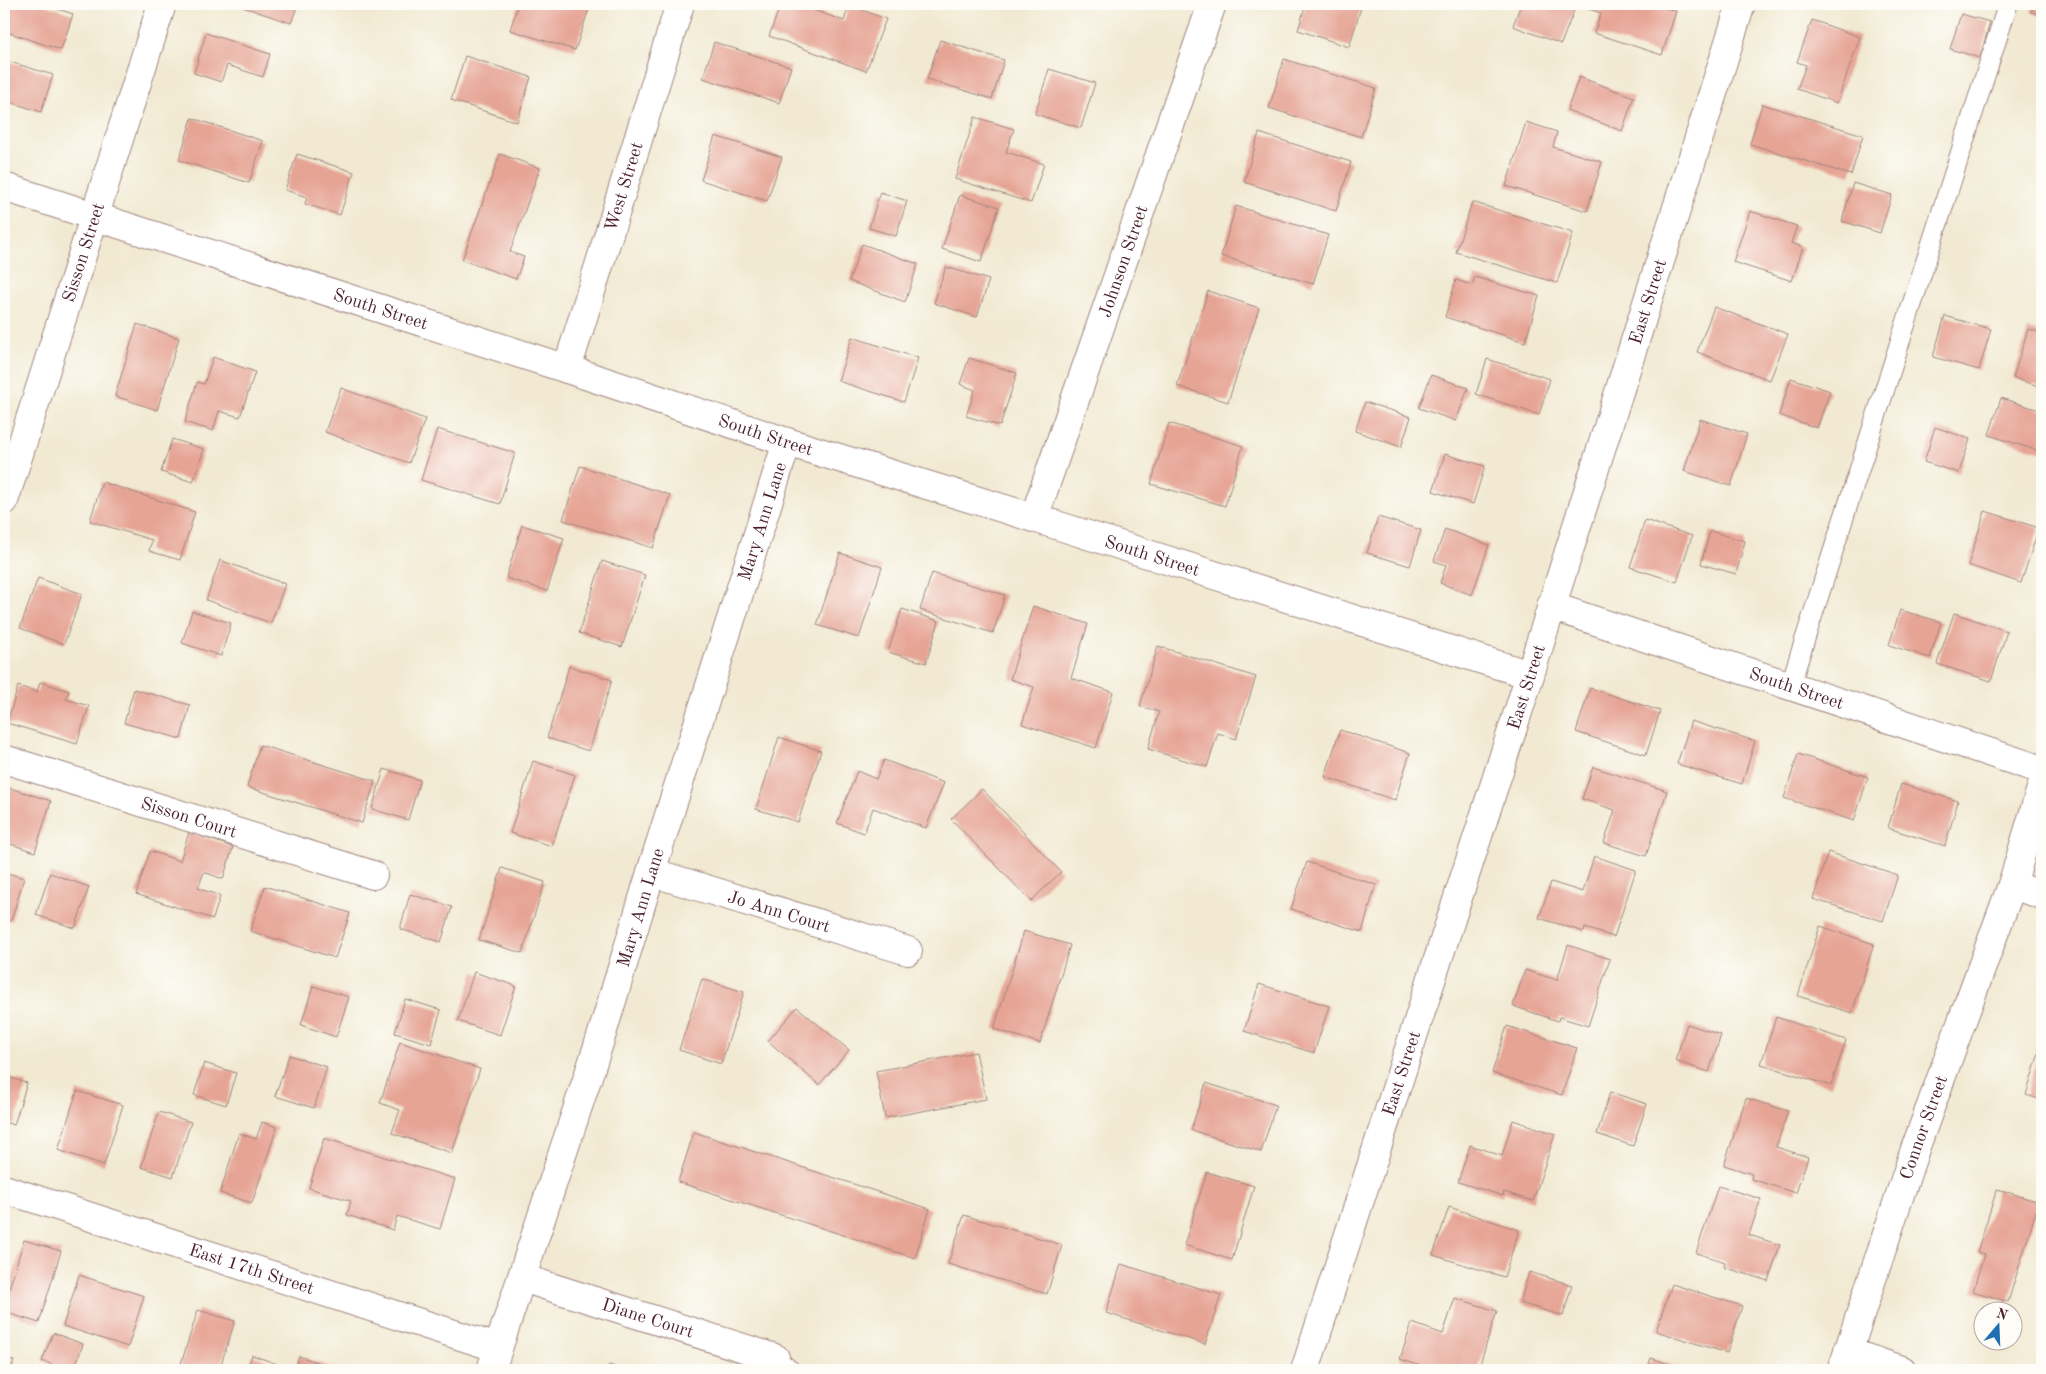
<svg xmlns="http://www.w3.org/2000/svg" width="2046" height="1374" font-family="'Old Standard TT',serif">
  <rect width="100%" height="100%" fill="#fdfcf7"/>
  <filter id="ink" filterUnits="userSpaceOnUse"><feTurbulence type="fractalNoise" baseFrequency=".02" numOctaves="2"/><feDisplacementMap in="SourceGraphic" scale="10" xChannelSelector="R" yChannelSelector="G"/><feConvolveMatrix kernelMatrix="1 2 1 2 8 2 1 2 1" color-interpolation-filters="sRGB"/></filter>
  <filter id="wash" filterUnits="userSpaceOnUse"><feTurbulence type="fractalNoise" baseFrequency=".0096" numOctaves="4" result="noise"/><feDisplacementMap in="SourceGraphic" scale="20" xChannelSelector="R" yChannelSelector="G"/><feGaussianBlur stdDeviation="1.12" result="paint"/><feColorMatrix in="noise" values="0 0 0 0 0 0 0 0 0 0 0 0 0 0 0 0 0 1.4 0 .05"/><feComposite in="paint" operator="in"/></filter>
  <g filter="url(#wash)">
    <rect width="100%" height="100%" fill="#f1e9d1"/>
    <g id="blocks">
      <!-- building -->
      <g fill="#e6a495">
        <path d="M4 4H42L73 14 61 50 4 31Z"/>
        <path d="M234 4H298L291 23Z"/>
        <path d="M518 4H582L590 6 575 50 510 30Z"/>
        <path d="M781 4H797L844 21 849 5 886 19 866 71 769 36Z"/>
        <path d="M1306 4H1362L1349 47 1298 30Z"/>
        <path d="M1521 4H1565L1575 8 1561 44 1513 26Z"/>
        <path d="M1573 4H1653L1676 11 1662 55 1594 33 1601 13Z"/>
        <path d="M2034 4H2042V16L2031 12Z"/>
        <path d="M1961 14 1990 22 1980 58 1950 49Z"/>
        <path d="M1812 20 1860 37 1837 103 1797 89 1806 65 1797 62Z"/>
        <path d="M206 33 270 54 263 77 227 65 221 82 194 73Z"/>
        <path d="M940 40 1004 60 992 99 927 79Z"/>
        <path d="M714 42 791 67 779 103 703 78Z"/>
        <path d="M465 56 531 77 517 122 451 100Z"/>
        <path d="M1284 59 1376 88 1361 137 1269 108Z"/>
        <path d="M4 60 53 75 41 112 4 100Z"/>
        <path d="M1049 69 1095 83 1081 128 1035 114Z"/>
        <path d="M1579 77 1634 97 1622 131 1567 110Z"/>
        <path d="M1762 104 1863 135 1851 175 1750 144Z"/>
        <path d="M975 117 1014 129 1006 152 1044 164 1031 203 955 179Z"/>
        <path d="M192 118 263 141 249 183 179 160Z"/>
        <path d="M1526 122 1557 132 1553 147 1602 162 1587 211 1506 186Z"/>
        <path d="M1259 133 1351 162 1336 211 1244 182Z"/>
        <path d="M715 136 782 157 767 201 701 180Z"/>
        <path d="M297 154 354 172 340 215 305 204 307 197 285 190Z"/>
        <path d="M500 154 540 168 510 252 524 257 516 279 462 260Z"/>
        <path d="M1853 183 1892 195 1880 233 1842 221Z"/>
        <path d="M880 192 907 201 896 236 869 228Z"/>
        <path d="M960 195 999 207 981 262 942 249Z"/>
        <path d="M1472 202 1573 233 1557 283 1456 252Z"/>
        <path d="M1236 206 1328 235 1313 284 1221 256Z"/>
        <path d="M1750 211 1797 226 1791 243 1803 247 1792 281 1733 262Z"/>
        <path d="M862 244 918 264 905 302 849 281Z"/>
        <path d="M946 267 989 280 977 317 934 303Z"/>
        <path d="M1475 277 1539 296 1525 342 1445 317 1456 280 1472 285Z"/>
        <path d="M1208 291 1259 308 1228 402 1177 386Z"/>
        <path d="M1714 307 1788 334 1770 380 1697 352Z"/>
        <path d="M1945 316 1991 329 1979 370 1933 357Z"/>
        <path d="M137 324 179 338 157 410 115 396Z"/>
        <path d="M2028 329 2042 333V387L2013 378Z"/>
        <path d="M852 337 918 358 904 402 838 381Z"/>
        <path d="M213 357 255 372 240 417 219 411 213 431 185 422 197 382 204 384Z"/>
        <path d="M969 358 1017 373 1000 426 966 416 975 390 960 384Z"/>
        <path d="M1487 359 1550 379 1539 415 1476 394Z"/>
        <path d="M1431 375 1468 388 1456 421 1419 408Z"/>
        <path d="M1791 378 1830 391 1817 428 1779 415Z"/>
        <path d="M341 388 425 419 409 463 325 432Z"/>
        <path d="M2001 398 2042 411V452L1989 435Z"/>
        <path d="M1365 402 1411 417 1401 447 1355 431Z"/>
        <path d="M1700 419 1747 434 1731 486 1684 471Z"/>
        <path d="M1169 423 1243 446 1225 506 1151 484Z"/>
        <path d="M1935 427 1970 439 1959 473 1924 462Z"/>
        <path d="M437 429 515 453 500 504 421 480Z"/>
        <path d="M172 439 204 449 193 482 161 472Z"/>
        <path d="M1445 454 1485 466 1473 504 1433 491Z"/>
        <path d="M580 466 670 495 653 548 563 520Z"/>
        <path d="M102 482 195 512 180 560 149 551 152 540 90 521Z"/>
        <path d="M1985 511 2039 528 2021 583 1968 565Z"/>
        <path d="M1378 517 1421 530 1410 566 1367 553Z"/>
        <path d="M1645 520 1692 536 1677 582 1630 567Z"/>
        <path d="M522 525 564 538 547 591 506 578Z"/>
        <path d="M1445 529 1489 545 1472 595 1440 583 1446 565 1434 561Z"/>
        <path d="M1710 531 1745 541 1736 574 1701 564Z"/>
        <path d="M840 553 882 567 859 638 817 625Z"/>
        <path d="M220 560 285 584 271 623 206 600Z"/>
        <path d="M602 561 645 575 622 647 579 633Z"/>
        <path d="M932 573 1005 595 993 633 920 610Z"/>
        <path d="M38 578 82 594 64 644 20 628Z"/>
        <path d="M1033 606 1088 624 1071 678 1113 692 1096 748 1022 724 1034 687 1010 679Z"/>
        <path d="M902 609 939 621 926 663 888 652Z"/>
        <path d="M1900 610 1941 622 1930 658 1889 645Z"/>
        <path d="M192 611 231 623 221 656 182 643Z"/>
        <path d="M1954 613 2007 631 1991 681 1937 664Z"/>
        <path d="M1158 646 1256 677 1236 739 1218 733 1207 767 1148 749 1159 712 1140 706Z"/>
        <path d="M569 666 612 680 589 751 547 738Z"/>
        <path d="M40 682 69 691 66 699 89 706 77 744 7 723 18 686 37 692Z"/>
        <path d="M1590 688 1660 711 1646 755 1576 732Z"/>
        <path d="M134 689 190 705 181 739 124 723Z"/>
        <path d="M1691 721 1755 741 1742 784 1677 764Z"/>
        <path d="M1340 730 1410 753 1395 800 1325 777Z"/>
        <path d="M779 737 821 751 798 822 756 809Z"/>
        <path d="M260 745 375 781 362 823 247 787Z"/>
        <path d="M1798 754 1868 777 1854 821 1784 798Z"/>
        <path d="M884 760 944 783 926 828 873 808 864 833 837 823 857 771 876 779Z"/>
        <path d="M533 761 575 775 552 846 510 833Z"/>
        <path d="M1593 767 1667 791 1646 856 1604 843 1615 810 1582 799Z"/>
        <path d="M384 769 420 780 408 820 372 809Z"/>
        <path d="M1901 784 1958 801 1945 846 1888 828Z"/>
        <path d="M4 786 51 801 35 852 4 842Z"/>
        <path d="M982 789 1061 872 1031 901 951 819Z"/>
        <path d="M189 832 233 847 223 879 204 872 198 888 220 896 213 919 136 894 150 851 180 861Z"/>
        <path d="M1828 852 1898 875 1883 921 1813 899Z"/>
        <path d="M1594 856 1636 870 1614 937 1585 928 1584 932 1539 918 1551 882 1583 892Z"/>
        <path d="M1307 862 1376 885 1362 932 1291 909Z"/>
        <path d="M502 868 545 882 522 953 479 940Z"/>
        <path d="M4 872 24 878 11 921 4 919Z"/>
        <path d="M50 873 89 887 75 928 36 915Z"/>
        <path d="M265 886 350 913 335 958 250 931Z"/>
        <path d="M410 894 452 907 441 942 400 929Z"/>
        <path d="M1820 926 1874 944 1852 1013 1798 996Z"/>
        <path d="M1024 931 1070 945 1040 1043 994 1029Z"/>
        <path d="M1568 945 1610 959 1588 1026 1559 1017 1558 1021 1513 1006 1525 970 1557 980Z"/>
        <path d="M474 972 516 986 500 1035 458 1021Z"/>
        <path d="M702 979 744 992 721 1064 679 1050Z"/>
        <path d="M1259 984 1329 1006 1314 1053 1244 1031Z"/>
        <path d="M313 986 349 997 336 1037 301 1025Z"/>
        <path d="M405 999 441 1010 431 1044 395 1033Z"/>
        <path d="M797 1007 849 1050 819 1085 768 1041Z"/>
        <path d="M1776 1017 1846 1040 1831 1086 1761 1064Z"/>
        <path d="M1687 1024 1721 1035 1709 1072 1675 1061Z"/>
        <path d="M1507 1026 1577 1048 1562 1095 1492 1073Z"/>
        <path d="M400 1042 480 1069 452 1153 392 1133 400 1110 380 1103Z"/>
        <path d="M2042 1043V1100L2026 1095Z"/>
        <path d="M976 1052 986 1099 885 1118 876 1071Z"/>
        <path d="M289 1055 327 1067 314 1108 275 1096Z"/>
        <path d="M204 1063 236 1073 226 1105 194 1095Z"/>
        <path d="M4 1076 27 1083 14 1125 4 1122Z"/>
        <path d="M1206 1083 1276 1105 1261 1152 1191 1130Z"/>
        <path d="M77 1091 123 1105 104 1165 58 1150Z"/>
        <path d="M1610 1092 1647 1104 1633 1146 1597 1134Z"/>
        <path d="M1746 1098 1788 1111 1776 1147 1808 1157 1796 1193 1751 1179 1752 1174 1724 1165Z"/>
        <path d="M159 1112 191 1122 173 1177 141 1167Z"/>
        <path d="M1513 1120 1555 1134 1533 1201 1504 1192 1503 1196 1458 1182 1470 1145 1502 1156Z"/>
        <path d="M262 1122 277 1127 252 1203 220 1193 239 1133 256 1139Z"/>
        <path d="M694 1132 930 1209 915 1258 678 1182Z"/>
        <path d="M324 1138 455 1179 440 1229 397 1216 393 1230 347 1215 351 1201 309 1188Z"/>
        <path d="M1207 1172 1254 1186 1232 1260 1184 1245Z"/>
        <path d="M1718 1186 1761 1199 1749 1235 1780 1245 1768 1281 1724 1267 1725 1262 1696 1253Z"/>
        <path d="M1997 1189 2039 1202 2008 1302 1973 1291 1984 1254 1977 1252Z"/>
        <path d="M1449 1207 1519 1230 1504 1277 1433 1255Z"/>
        <path d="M964 1215 1062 1245 1047 1294 948 1264Z"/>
        <path d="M24 1240 61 1251 39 1323 4 1312V1305Z"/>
        <path d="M1121 1264 1221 1295 1205 1344 1106 1313Z"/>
        <path d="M1529 1272 1572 1285 1563 1316 1520 1303Z"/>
        <path d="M79 1275 144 1296 128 1347 63 1326Z"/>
        <path d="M1672 1284 1742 1306 1727 1353 1656 1331Z"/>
        <path d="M1455 1298 1497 1311 1478 1370H1433L1400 1359 1412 1323 1443 1334Z"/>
        <path d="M198 1310 235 1321 219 1370H179Z"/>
        <path d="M53 1333 83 1344 74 1370H68L42 1361Z"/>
        <path d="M252 1355 294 1370 299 1356 339 1370H247Z"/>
        <path d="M4 1358 14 1361 11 1370H4Z"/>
        <path d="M1651 1358 1687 1370H1647Z"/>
        <path d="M609 1365 625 1370H607Z"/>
      </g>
    </g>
  </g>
  <g filter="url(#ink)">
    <use href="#blocks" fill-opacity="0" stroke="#9e847e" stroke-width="1"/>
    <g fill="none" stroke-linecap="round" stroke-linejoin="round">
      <defs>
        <g id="lane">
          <path d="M1790 686 2008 4"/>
          <path d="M775 1358 790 1370"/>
        </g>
        <g id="street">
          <path id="s1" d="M4 187 567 369 787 442 1034 518 1530 675"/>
          <path id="s2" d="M567 369 680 4"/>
          <path id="s3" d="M4 501 162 4"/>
          <path id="s4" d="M1034 518 1212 4"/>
          <path id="s5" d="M1551 606 2042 770"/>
          <path id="s6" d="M4 759 373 875"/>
          <path id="s7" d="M651 872 908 951"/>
          <path d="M2012 885 2042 895"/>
          <path id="s8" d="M4 1189 498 1348"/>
          <path id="s9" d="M522 1278 775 1358"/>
          <path d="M1848 1352 1902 1370"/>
          <path id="s10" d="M491 1370 601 1037 651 872 787 442"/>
          <path id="s11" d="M1305 1370 1530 675 1741 4"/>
          <path id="s12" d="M1842 1370 1915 1149 2012 885 2042 785"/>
        </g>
      </defs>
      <!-- lane casing -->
      <use href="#lane" stroke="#9e847e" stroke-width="21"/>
      <!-- street casing -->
      <use href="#street" stroke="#9e847e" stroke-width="30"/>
      <!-- lane -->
      <use href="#lane" stroke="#fff" stroke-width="19"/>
      <!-- street -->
      <use href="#street" stroke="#fff" stroke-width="28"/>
    </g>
  </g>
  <g text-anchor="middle" stroke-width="4" stroke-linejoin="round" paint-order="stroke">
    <!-- street labels -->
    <g font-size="18" fill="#4a1f2b" stroke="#fdfcf7">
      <text dy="6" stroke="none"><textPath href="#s2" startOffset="191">West Street</textPath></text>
      <text dy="6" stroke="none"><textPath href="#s3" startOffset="261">Sisson Street</textPath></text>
      <text dy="6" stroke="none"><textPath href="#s4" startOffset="272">Johnson Street</textPath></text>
      <text dy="6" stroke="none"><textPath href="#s11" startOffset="1122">East Street</textPath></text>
      <text dy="6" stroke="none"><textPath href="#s1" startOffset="396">South Street</textPath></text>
      <text dy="6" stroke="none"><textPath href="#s1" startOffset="801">South Street</textPath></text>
      <text dy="6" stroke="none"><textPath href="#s10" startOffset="891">Mary Ann Lane</textPath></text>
      <text dy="6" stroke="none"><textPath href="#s1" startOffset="1206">South Street</textPath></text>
      <text dy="6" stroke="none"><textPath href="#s11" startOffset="718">East Street</textPath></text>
      <text dy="6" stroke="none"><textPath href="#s5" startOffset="259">South Street</textPath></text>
      <text dy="6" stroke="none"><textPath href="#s6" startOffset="194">Sisson Court</textPath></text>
      <text dy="6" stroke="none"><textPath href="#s10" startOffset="486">Mary Ann Lane</textPath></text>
      <text dy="6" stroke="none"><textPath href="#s7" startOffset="134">Jo Ann Court</textPath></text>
      <text dy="6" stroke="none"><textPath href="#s11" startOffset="312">East Street</textPath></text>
      <text dy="6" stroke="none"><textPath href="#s12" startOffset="256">Connor Street</textPath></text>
      <text dy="6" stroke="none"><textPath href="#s8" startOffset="260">East 17th Street</textPath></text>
      <text dy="6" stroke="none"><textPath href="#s9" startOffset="132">Diane Court</textPath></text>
    </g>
  </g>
  <!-- margin -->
  <rect width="2046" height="1374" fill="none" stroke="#fdfcf7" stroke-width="20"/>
  <!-- north arrow -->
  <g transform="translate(1998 1326) rotate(19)"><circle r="24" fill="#fdfcf7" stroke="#b5a4a5"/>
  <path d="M0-4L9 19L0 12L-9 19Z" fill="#1f6fb2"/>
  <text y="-8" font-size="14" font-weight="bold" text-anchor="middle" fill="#4a1f2b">N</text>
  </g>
</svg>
